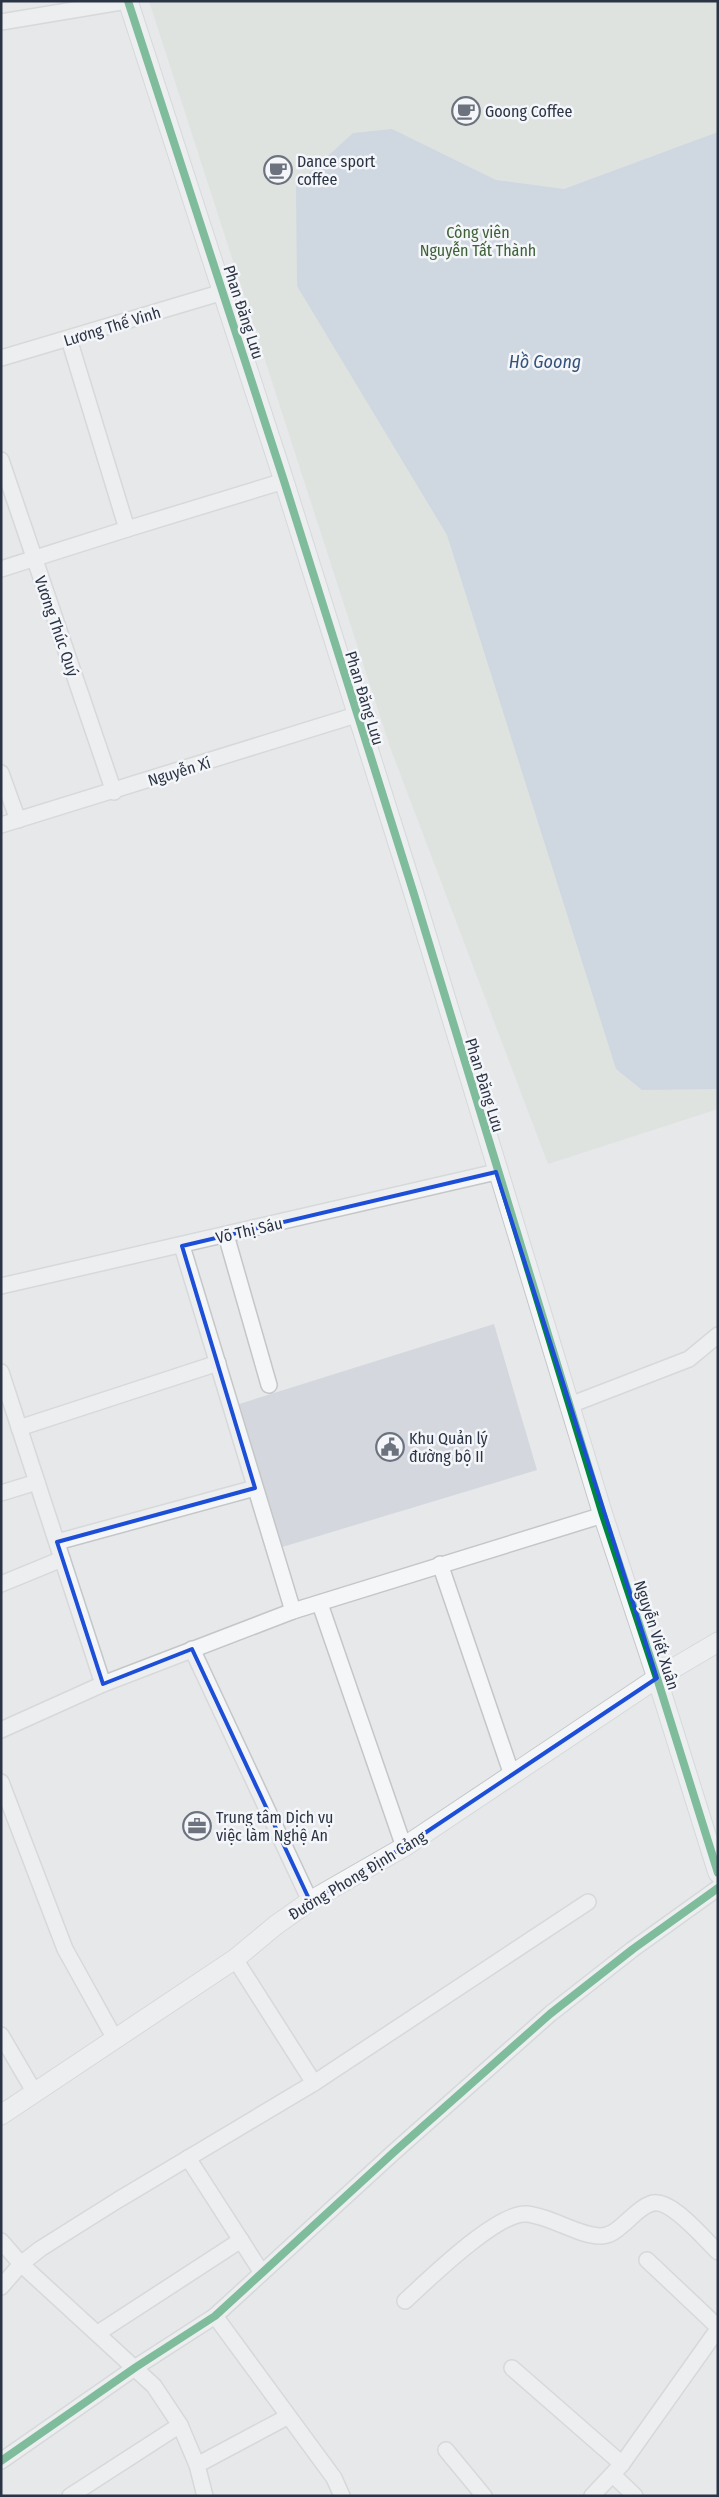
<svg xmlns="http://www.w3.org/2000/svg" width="719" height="2497" font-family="'Fira Sans Condensed',sans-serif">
  <rect width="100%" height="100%" fill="#e6e8ea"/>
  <!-- built -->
  <path fill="#d4d7dd" d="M494 1324 537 1470 279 1548 236 1405Z"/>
  <!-- green -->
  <path fill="#d6ded6" d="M149 1H718V1109L548 1164 390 747Z"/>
  <!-- water -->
  <path fill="#b4c4d5" d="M392 129 496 180 564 189 718 132V1089L642 1090 616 1069 447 535 297 286 296 185 353 133Z"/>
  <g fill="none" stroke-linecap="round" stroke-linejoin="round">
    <defs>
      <g id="minor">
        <path d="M1 22 127 1"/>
        <path d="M1 358 223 292"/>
        <path d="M1 460 114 792"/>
        <path d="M127 529 284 481"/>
        <path d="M1 569 127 529 69 339"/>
        <path d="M1 773 18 820"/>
        <path d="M1 825 356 715"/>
        <path d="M226 1235 269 1385"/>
        <path d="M182 1246 293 1611"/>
        <path d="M1 1286 496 1172"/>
        <path d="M1 1372 103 1684"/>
        <path d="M570 1405 689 1359 718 1335"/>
        <path d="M19 1428 218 1363"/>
        <path d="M1 1493 37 1482"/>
        <path d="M57 1542 255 1488"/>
        <path d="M440 1564 512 1775"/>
        <path d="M1 1584 62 1559"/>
        <path d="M320 1604 404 1847"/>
        <path d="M192 1649 310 1901"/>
        <path d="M1 1730 103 1684 293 1611 603 1515"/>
        <path d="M1 1782 65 1949 115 2039"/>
        <path d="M235 1959 314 2083"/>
        <path d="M1 2035 35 2093"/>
        <path d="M188 2158 262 2273"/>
        <path d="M1 2241 21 2264 154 2386 180 2425 197 2465 205 2496"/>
        <path d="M647 2260 718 2327"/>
        <path d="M1 2287 21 2264 40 2249 118 2200 314 2083 588 1902"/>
        <path d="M405 2301C428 2280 498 2211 527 2214 550 2216 579 2236 600 2236 611 2236 618 2229 626 2222 633 2216 641 2207 650 2204 669 2195 704 2239 718 2252"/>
        <path d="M215 2316 334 2478 342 2496"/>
        <path d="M98 2333 241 2240"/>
        <path d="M512 2368 622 2464"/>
        <path d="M446 2450 484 2496"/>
        <path d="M1 2461 136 2367 215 2316 394 2152 550 2014 633 1949 718 1888"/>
        <path d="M197 2465 287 2417"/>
        <path d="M613 2475 635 2496"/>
        <path d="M70 2496 180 2425"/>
        <path d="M592 2496 622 2464 718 2329"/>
      </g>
      <g id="tertiary">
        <path d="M128 1 284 481 413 891 603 1515 657 1678 718 1873"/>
        <path d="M1 2115 235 1959 276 1925 310 1901 404 1847 657 1678 718 1642"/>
      </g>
    </defs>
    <!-- minor casing -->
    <use href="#minor" stroke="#c4c6c8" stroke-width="18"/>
    <!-- tertiary casing -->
    <use href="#tertiary" stroke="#c4c6c8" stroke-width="21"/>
    <!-- minor -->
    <use href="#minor" stroke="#f5f6f7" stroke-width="15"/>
    <!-- tertiary -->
    <use href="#tertiary" stroke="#f5f6f7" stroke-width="19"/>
    <defs>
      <g id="cycleway">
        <path d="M128 1 284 481 413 891 603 1515 657 1678 718 1873"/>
        <path d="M1 2461 136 2367 215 2316 394 2152 550 2014 633 1949 718 1888"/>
      </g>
    </defs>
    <!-- cycleway casing -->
    <use href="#cycleway" stroke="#f4f6f9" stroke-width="11"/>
    <!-- cycleway -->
    <use href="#cycleway" stroke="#00873e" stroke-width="8"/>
  </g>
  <!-- marked area -->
  <path d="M0 0H719V2497H0ZM496 1172 657 1678 404 1847 310 1901 192 1649 103 1684 57 1542 255 1488 182 1246Z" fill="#e6e8ea" fill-opacity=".55" fill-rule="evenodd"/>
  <path fill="none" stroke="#1d4ed8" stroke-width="4" stroke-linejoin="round" d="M496 1172 657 1678 404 1847 310 1901 192 1649 103 1684 57 1542 255 1488 182 1246Z"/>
  <!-- icons -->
  <defs>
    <symbol id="cafe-ring" viewBox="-11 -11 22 22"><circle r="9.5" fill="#f4f6f9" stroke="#6c737f" stroke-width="1.5"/><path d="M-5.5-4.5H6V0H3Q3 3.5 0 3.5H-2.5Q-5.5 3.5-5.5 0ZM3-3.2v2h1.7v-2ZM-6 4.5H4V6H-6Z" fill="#6c737f"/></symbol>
    <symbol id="civic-ring" viewBox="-11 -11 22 22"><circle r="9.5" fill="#f4f6f9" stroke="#6c737f" stroke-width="1.5"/><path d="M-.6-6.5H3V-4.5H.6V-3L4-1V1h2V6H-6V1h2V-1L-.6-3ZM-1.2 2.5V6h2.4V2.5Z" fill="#6c737f"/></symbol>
    <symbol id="office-ring" viewBox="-11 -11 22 22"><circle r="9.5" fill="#f4f6f9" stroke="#6c737f" stroke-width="1.5"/><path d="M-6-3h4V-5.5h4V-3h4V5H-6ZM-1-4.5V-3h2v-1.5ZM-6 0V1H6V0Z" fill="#6c737f"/></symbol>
  </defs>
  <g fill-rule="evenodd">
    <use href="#cafe-ring" x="450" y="95" width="32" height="32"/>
    <use href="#cafe-ring" x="262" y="154" width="32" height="32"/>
    <use href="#civic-ring" x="374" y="1431" width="32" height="32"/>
    <use href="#office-ring" x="181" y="1810" width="32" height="32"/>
  </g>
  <g text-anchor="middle" stroke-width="5" stroke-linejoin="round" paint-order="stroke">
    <!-- poi labels -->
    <g font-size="16" fill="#2b3445" stroke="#f4f6f9" text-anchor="start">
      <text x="485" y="117">Goong Coffee</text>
      <text x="297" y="167">Dance sport<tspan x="297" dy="18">coffee</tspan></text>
      <text x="409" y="1444">Khu Quản lý<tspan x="409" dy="18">đường bộ II</tspan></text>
      <text x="216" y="1823">Trung tâm Dịch vụ<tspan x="216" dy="18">việc làm Nghệ An</tspan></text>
    </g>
    <!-- park labels -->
    <g font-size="16" fill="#3f6138" stroke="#f4f6f9">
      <text x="478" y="238">Công viên<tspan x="478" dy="18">Nguyễn Tất Thành</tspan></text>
    </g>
    <!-- street labels -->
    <g font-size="16" fill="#2b3445" stroke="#f4f6f9">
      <text transform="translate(244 312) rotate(72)" y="6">Phan Đăng Lưu</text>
      <text transform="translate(112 326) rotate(-17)" y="6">Lương Thế Vinh</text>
      <text transform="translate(57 626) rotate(71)" y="6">Vương Thúc Quý</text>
      <text transform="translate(365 698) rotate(73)" y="6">Phan Đăng Lưu</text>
      <text transform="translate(179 771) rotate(-17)" y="6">Nguyễn Xí</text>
      <text transform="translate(485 1085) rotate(73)" y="6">Phan Đăng Lưu</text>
      <text transform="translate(249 1230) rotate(-13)" y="6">Võ Thị Sáu</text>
      <text transform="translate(657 1635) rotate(72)" y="6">Nguyễn Viết Xuân</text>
      <text transform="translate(357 1875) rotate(-31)" y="6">Đường Phong Định Cảng</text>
    </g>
    <!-- water labels -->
    <g font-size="18" font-style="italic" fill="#34527a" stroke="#f4f6f9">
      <text x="545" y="368">Hồ Goong</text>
    </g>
  </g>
  <!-- border -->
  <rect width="719" height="2497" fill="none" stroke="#2b3445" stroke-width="5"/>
</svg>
